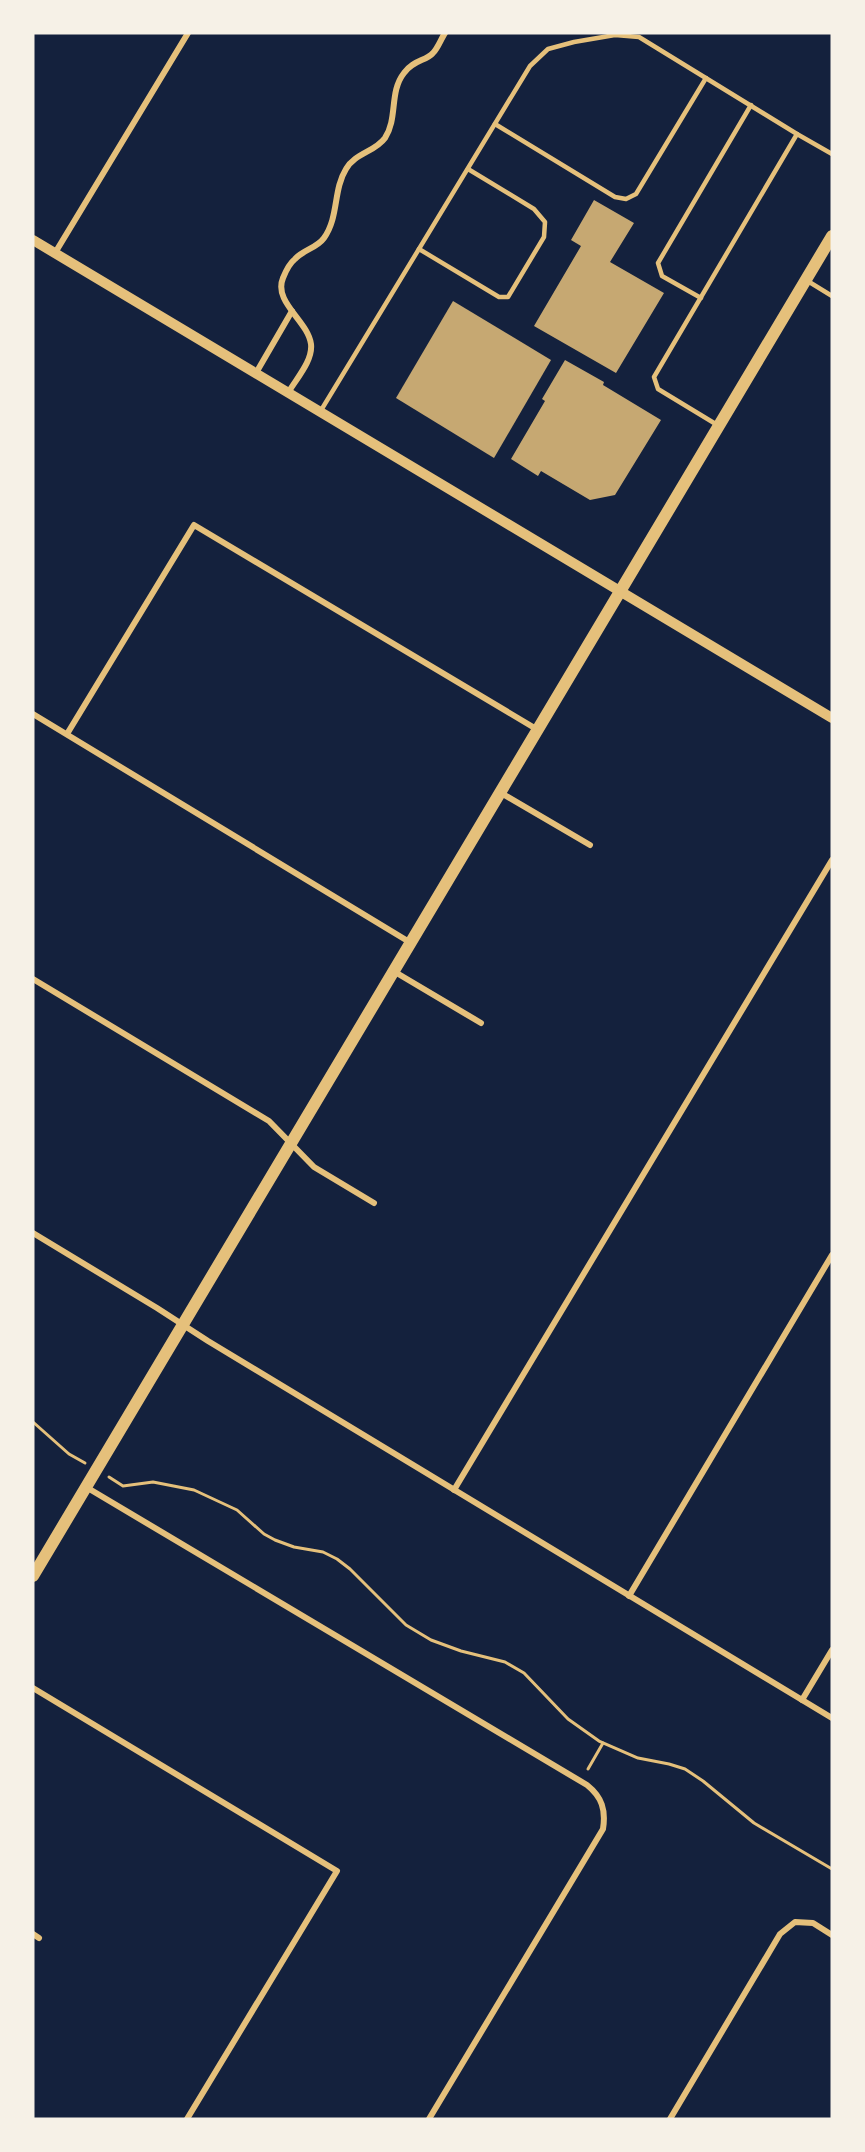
<svg xmlns="http://www.w3.org/2000/svg" width="865" height="2152" font-family="'Sofia Sans Condensed',sans-serif">
  <rect width="100%" height="100%" fill="#14213d"/>
  <!-- building -->
  <g fill="#c6a872">
    <path d="M594 200 634 223 610 262 664 293 616 373 534 326 581 246 571 240Z"/>
    <path d="M453 301 551 360 494 458 396 398Z"/>
    <path d="M565 360 604 382 603 385 661 420 615 495 590 500 541 471 538 476 511 459 545 401 542 399Z"/>
  </g>
  <g fill="none" stroke-linecap="round" stroke-linejoin="round">
    <!-- path -->
    <g stroke="#e5c07b" stroke-width="3">
      <path d="M33 1422 69 1454 85 1463"/>
      <path d="M109 1477 123 1486 153 1482 194 1490 237 1510 264 1534 275 1540 294 1547 323 1552 337 1559 350 1569 406 1625 431 1640 461 1651 505 1662 524 1673 568 1719 599 1741 638 1758 669 1764 685 1769 703 1781 754 1823 832 1869"/>
      <path d="M588 1769 603 1743"/>
    </g>
    <!-- service -->
    <g stroke="#e5c07b" stroke-width="4.5">
      <path d="M495 124 615 197 626 199 636 194 706 78"/>
      <path d="M419 249 499 297H508L544 237 545 222 534 209 468 169"/>
      <path d="M806 280 832 296"/>
      <path d="M701 298 662 276 658 263 751 105"/>
      <path d="M320 412 530 66 548 49 574 42 615 35 639 37 797 134"/>
      <path d="M719 426 658 389 654 377 797 134 832 154"/>
    </g>
    <!-- minor -->
    <g stroke="#e5c07b" stroke-width="6">
      <path d="M55 253 188 33"/>
      <path d="M256 373 292 311"/>
      <path d="M288 393C296 379 313 361 311 344 308 321 273 302 283 278 285 273 290 263 295 259 303 250 317 248 324 238 339 217 333 190 346 169 355 153 375 152 385 138 398 118 389 92 404 73 413 60 426 61 433 53 438 48 441 39 445 33"/>
      <path d="M33 714 411 943"/>
      <path d="M67 734 194 525 538 730"/>
      <path d="M501 793 590 845"/>
      <path d="M395 972 481 1023"/>
      <path d="M33 979 269 1121 314 1167 374 1203"/>
      <path d="M33 1233 157 1308 208 1341 832 1718"/>
      <path d="M86 1487 587 1785C602 1797 606 1810 603 1829L429 2119"/>
      <path d="M454 1490 832 860"/>
      <path d="M629 1596 832 1255"/>
      <path d="M33 1688 337 1871 187 2119"/>
      <path d="M802 1700 832 1650"/>
      <path d="M33 1934 39 1938"/>
      <path d="M670 2119 780 1934 795 1922 813 1923 832 1935"/>
    </g>
    <!-- tertiary -->
    <path stroke="#e5c07b" stroke-width="10" d="M33 240 832 718"/>
    <!-- secondary -->
    <path stroke="#e5c07b" stroke-width="12" d="M33 1576 832 236"/>
  </g>
  <!-- border -->
  <rect width="865" height="2152" fill="none" stroke="#f6f1e7" stroke-width="69"/>
</svg>
